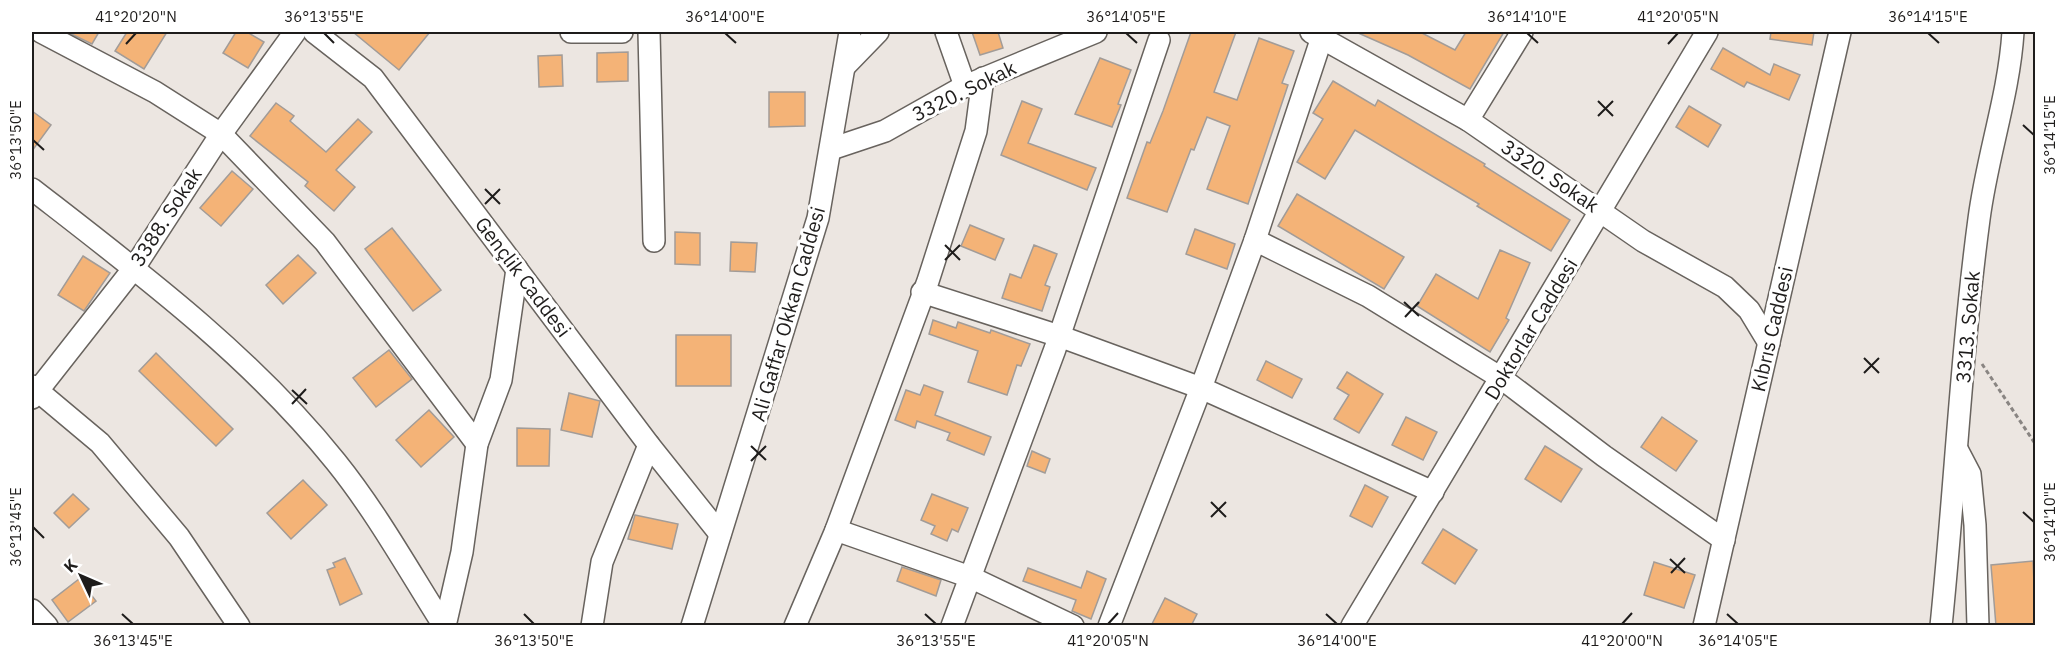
<svg xmlns="http://www.w3.org/2000/svg" width="2067" height="657" font-family="'IBM Plex Sans',sans-serif">
  <rect width="100%" height="100%" fill="#ece6e1"/>
  <!-- building -->
  <g fill="#f4b377" stroke="#a29c98" stroke-width="1.5">
    <path d="M67 32H99L92 44Z"/>
    <path d="M127 32H167L144 69 115 51Z"/>
    <path d="M236 32H247L264 42 248 68 223 53Z"/>
    <path d="M353 32H430L399 70Z"/>
    <path d="M972 32H998L1003 48 980 55Z"/>
    <path d="M1191 32H1236L1214 92 1237 100 1259 38 1294 51 1282 83 1288 85 1248 204 1207 189 1230 126 1207 117 1194 150 1191 149 1167 212 1127 198 1147 142 1150 143 1163 111Z"/>
    <path d="M1356 32H1420L1455 50 1466 32H1504L1470 89 1408 55Z"/>
    <path d="M1771 32H1814L1812 45 1770 39Z"/>
    <path d="M1723 48 1770 75 1774 64 1800 75 1789 100 1747 82 1744 87 1711 69Z"/>
    <path d="M628 52V81L597 82V53Z"/>
    <path d="M562 55 563 86 539 87 538 56Z"/>
    <path d="M1100 58 1131 70 1118 104 1121 105 1112 127 1075 114Z"/>
    <path d="M1333 81 1375 106 1378 100 1485 164 1484 166 1570 220 1551 251 1477 206 1479 204 1355 130 1325 179 1297 162 1323 119 1313 113Z"/>
    <path d="M769 92H805V126L769 127Z"/>
    <path d="M1022 101 1042 109 1028 143 1096 168 1087 190 1001 155Z"/>
    <path d="M276 103 294 116 290 121 326 152 358 119 372 132 336 170 355 187 334 211 305 186 308 182 250 136Z"/>
    <path d="M1689 106 1721 125 1708 147 1676 127Z"/>
    <path d="M32 111 51 125 32 151Z"/>
    <path d="M232 171 253 189 221 226 200 208Z"/>
    <path d="M1297 194 1404 257 1384 289 1278 226Z"/>
    <path d="M970 225 1004 239 995 260 961 246Z"/>
    <path d="M392 228 441 290 413 311 365 249Z"/>
    <path d="M1195 229 1235 244 1227 269 1186 254Z"/>
    <path d="M675 232 700 233V265L675 264Z"/>
    <path d="M731 242 757 243 755 272 730 271Z"/>
    <path d="M1034 245 1057 254 1045 285 1050 287 1042 311 1002 298 1010 274 1021 278Z"/>
    <path d="M1500 250 1530 263 1506 318 1509 320 1490 352 1417 306 1436 274 1478 299Z"/>
    <path d="M298 255 316 273 283 304 266 285Z"/>
    <path d="M83 256 110 273 84 311 58 295Z"/>
    <path d="M933 320 956 328 958 322 990 333 991 330 1030 344 1021 366 1017 365 1007 395 968 382 978 351 929 334Z"/>
    <rect x="676" y="335" width="55" height="51"/>
    <path d="M389 350 412 379 376 407 353 378Z"/>
    <path d="M156 353 233 429 216 446 139 371Z"/>
    <path d="M1266 361 1302 379 1292 398 1257 380Z"/>
    <path d="M1347 372 1383 394 1359 433 1334 419 1349 395 1337 388Z"/>
    <path d="M924 385 943 392 935 415 991 437 984 455 947 440 950 433 917 421 915 428 895 420 906 390 920 395Z"/>
    <path d="M569 393 600 401 592 437 561 430Z"/>
    <path d="M429 410 454 437 421 467 396 440Z"/>
    <path d="M1406 417 1437 432 1423 460 1392 445Z"/>
    <path d="M1662 417 1697 441 1676 471 1641 447Z"/>
    <path d="M517 428 550 429 549 466H517Z"/>
    <path d="M1545 446 1582 469 1561 502 1525 479Z"/>
    <path d="M1032 451 1050 459 1045 473 1027 466Z"/>
    <path d="M303 480 327 505 291 539 267 513Z"/>
    <path d="M1365 485 1388 497 1372 527 1350 516Z"/>
    <path d="M73 494 89 509 69 528 54 513Z"/>
    <path d="M932 494 968 508 958 532 952 529 947 541 931 534 935 526 921 520Z"/>
    <path d="M635 515 678 524 672 549 628 539Z"/>
    <path d="M1443 529 1477 550 1455 584 1422 563Z"/>
    <path d="M345 558 362 594 340 605 327 570 335 567 333 563Z"/>
    <path d="M2033 561 2036 626H1996L1991 565Z"/>
    <path d="M1654 562 1695 575 1684 608 1644 595Z"/>
    <path d="M902 567 941 580 936 596 897 581Z"/>
    <path d="M1028 568 1081 588 1087 571 1106 579 1091 619 1072 611 1076 600 1023 581Z"/>
    <path d="M79 579 96 601 68 622 52 600Z"/>
    <path d="M1165 598 1197 614 1191 626H1151Z"/>
  </g>
  <g fill="none" stroke-linecap="round" stroke-linejoin="round">
    <defs>
      <g id="minor">
        <path d="M41 32 155 92 221 134 325 242 477 444"/>
        <path d="M314 32 373 78 649 445 720 534"/>
        <path d="M571 32H622"/>
        <path d="M649 32 654 241"/>
        <path d="M946 32 965 86"/>
        <path d="M1311 32 1468 120 1643 241 1725 287 1749 310 1769 343"/>
        <path d="M846 65 878 32"/>
        <path d="M1468 120 1522 32"/>
        <path d="M831 149 885 131 965 86 1096 32"/>
        <path d="M32 189C139 272 250 355 336 462 377 513 409 571 444 626"/>
        <path d="M1255 240 1368 296 1501 378 1604 456 1724 540"/>
        <path d="M922 292 1059 336 1201 388 1433 492"/>
        <path d="M32 386 100 443 179 537 239 626"/>
        <path d="M32 398 134 268 221 134 295 32"/>
        <path d="M1958 451 1970 474 1975 525 1978 626"/>
        <path d="M836 530 970 577 1073 626"/>
        <path d="M32 610 47 626"/>
        <path d="M445 626 462 552 477 444 501 380 517 269"/>
        <path d="M592 626 602 562 649 445"/>
        <path d="M692 626 818 218 850 32"/>
        <path d="M795 626 836 530 928 281 976 131 983 78"/>
        <path d="M952 626 1055 349 1159 40"/>
        <path d="M1109 626 1201 388 1255 240 1322 37"/>
        <path d="M1352 626 1707 32"/>
        <path d="M1704 626 1840 32"/>
        <path d="M1941 626C1955 490 1961 354 1979 219 1987 156 2009 95 2013 32"/>
      </g>
    </defs>
    <!-- minor casing -->
    <use href="#minor" stroke="#68635e" stroke-width="24"/>
    <!-- path -->
    <path stroke="#898582" stroke-width="3" stroke-dasharray="4.5 3" stroke-linecap="butt" d="M1982 364 2036 445"/>
    <!-- minor -->
    <use href="#minor" stroke="#fff" stroke-width="21"/>
  </g>
  <!-- ticks -->
  <path fill="none" stroke="#1e1c1b" stroke-width="2" d="M324 33 334 43M725 33 736 43M1126 33 1137 43M1527 33 1538 43M1928 33 1939 43M126 44 136 33M1668 44 1678 33M1598 101 1613 116M1598 116 1613 101M2023 125 2034 135M33 140 44 150M485 189 500 204M485 204 500 189M945 245 960 260M945 260 960 245M1404 302 1419 316M1405 317 1419 302M1864 358 1879 373M1864 373 1879 358M292 390 307 404M292 404 306 389M751 446 766 460M751 461 766 446M1211 502 1226 517M2023 512 2034 522M1211 517 1226 502M33 527 44 538M1670 559 1685 573M1671 573 1685 558M122 614 133 624M524 614 534 624M925 614 936 624M1326 614 1337 624M1727 614 1738 624M1108 624 1118 613M1622 624 1632 613"/>
  <g text-anchor="middle" stroke-width="6" stroke-linejoin="round" paint-order="stroke">
    <!-- street labels -->
    <g font-size="20" fill="#1e1c1b" stroke="#fff">
      <text transform="translate(964 91) rotate(-26)" y="7">3320. Sokak</text>
      <text transform="translate(1550 176) rotate(34)" y="7">3320. Sokak</text>
      <text transform="translate(166 217) rotate(-57)" y="7">3388. Sokak</text>
      <text transform="translate(523 277) rotate(53)" y="7">Gençlik Caddesi</text>
      <text transform="translate(788 314) rotate(-74)" y="7">Ali Gaffar Okkan Caddesi</text>
      <text transform="translate(1968 327) rotate(-85)" y="7">3313. Sokak</text>
      <text transform="translate(1531 329) rotate(-59)" y="7">Doktorlar Caddesi</text>
      <text transform="translate(1772 329) rotate(-77)" y="7">Kıbrıs Caddesi</text>
    </g>
  </g>
  <!-- border -->
  <rect width="2067" height="657" fill="none" stroke="#ffffff" stroke-width="66"/>
  <!-- north arrow -->
  <g transform="translate(81 576) rotate(314)" stroke="#ffffff" stroke-width="4.5" paint-order="stroke">
  <path d="M0-4.5L10 22L0 15L-10 22Z" fill="#1e1c1b"/>
  <text y="-9" font-size="16" font-weight="bold" text-anchor="middle" fill="#1e1c1b">K</text>
  </g>
  <rect x="33" y="33" width="2001" height="591" fill="none" stroke="#1e1c1b" stroke-width="2"/>
  <g font-size="15" text-anchor="middle" fill="#1e1c1b">
    <text x="136" y="22">41°20'20"N</text>
    <text x="324" y="22">36°13'55"E</text>
    <text x="725" y="22">36°14'00"E</text>
    <text x="1126" y="22">36°14'05"E</text>
    <text x="1527" y="22">36°14'10"E</text>
    <text x="1678" y="22">41°20'05"N</text>
    <text x="1928" y="22">36°14'15"E</text>
    <text transform="translate(2050 135) rotate(-90)" y="5">36°14'15"E</text>
    <text transform="translate(16 140) rotate(-90)" y="5">36°13'50"E</text>
    <text transform="translate(2050 522) rotate(-90)" y="5">36°14'10"E</text>
    <text transform="translate(16 527) rotate(-90)" y="5">36°13'45"E</text>
    <text x="133" y="646">36°13'45"E</text>
    <text x="534" y="646">36°13'50"E</text>
    <text x="936" y="646">36°13'55"E</text>
    <text x="1108" y="646">41°20'05"N</text>
    <text x="1337" y="646">36°14'00"E</text>
    <text x="1622" y="646">41°20'00"N</text>
    <text x="1738" y="646">36°14'05"E</text>
  </g>
</svg>
